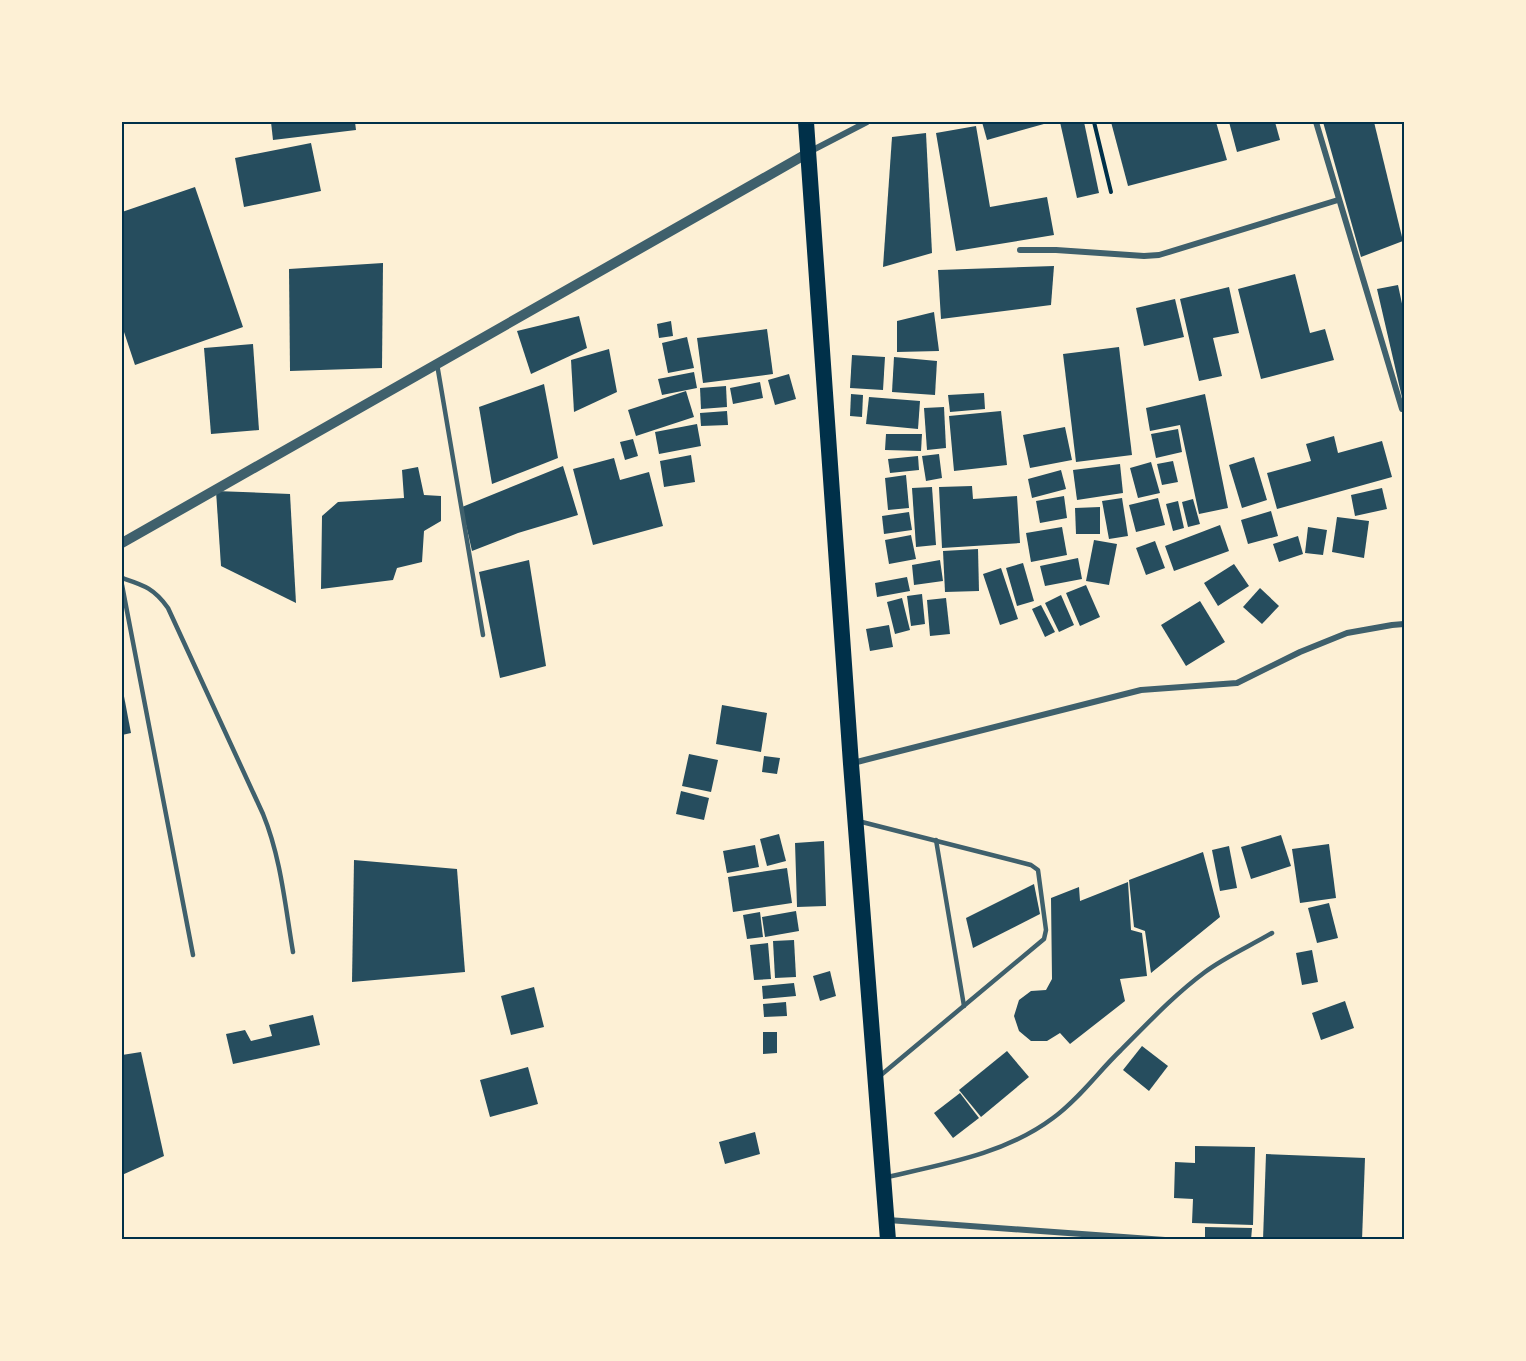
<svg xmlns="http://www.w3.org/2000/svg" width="1526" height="1361" font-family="Commissioner,sans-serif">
  <rect width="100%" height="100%" fill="#fdf0d5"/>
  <!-- building -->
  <g fill="#264d5e">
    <path d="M271 122H355L356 130 273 140Z"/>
    <path d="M982 122H1051L987 140Z"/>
    <path d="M1060 122H1084L1099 193 1077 198Z"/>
    <path d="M1111 122H1216L1227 160 1128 186Z"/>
    <path d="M1229 122H1275L1280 140 1237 152Z"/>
    <path d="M1323 122H1374L1403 241 1361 257Z"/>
    <path d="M976 126 990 207 1047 197 1054 235 956 251 936 133Z"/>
    <path d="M926 133 932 253 883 267 892 137Z"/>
    <path d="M311 143 321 191 244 207 235 158Z"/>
    <path d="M195 187 243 327 135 365 122 326V212Z"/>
    <path d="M383 263 382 368 290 371 289 269Z"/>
    <path d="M1054 266 1051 305 941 319 938 270Z"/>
    <path d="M1295 274 1310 333 1325 329 1334 360 1261 379 1238 289Z"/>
    <path d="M1398 285 1404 313V406L1377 289Z"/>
    <path d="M1229 287 1239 333 1213 338 1222 376 1199 381 1180 299Z"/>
    <path d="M1175 299 1184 337 1144 346 1136 308Z"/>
    <path d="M934 312 939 351 897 352V321Z"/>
    <path d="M579 316 587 348 531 374 517 331Z"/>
    <path d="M671 321 673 336 659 338 657 324Z"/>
    <path d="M767 329 773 374 703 383 697 338Z"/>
    <path d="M687 337 694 368 668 373 662 343Z"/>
    <path d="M253 344 259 430 211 434 204 348Z"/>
    <path d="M1119 347 1132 455 1076 462 1063 354Z"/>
    <path d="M609 349 617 392 574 412 571 360Z"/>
    <path d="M852 355 885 357 883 390 850 388Z"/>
    <path d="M894 357 937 361 935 395 892 392Z"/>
    <path d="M694 372 697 388 662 395 658 379Z"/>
    <path d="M789 374 796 399 775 405 768 380Z"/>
    <path d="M760 382 763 398 733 404 730 388Z"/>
    <path d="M544 384 558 458 492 484 479 407Z"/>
    <path d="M726 386 727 407 701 409 700 388Z"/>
    <path d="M686 391 694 417 636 436 628 410Z"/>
    <path d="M984 393 985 409 950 412 948 395Z"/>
    <path d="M851 394 863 395 862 417 850 416Z"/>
    <path d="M1205 394 1228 508 1199 514 1180 425 1150 431 1146 408Z"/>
    <path d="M869 397 920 401 918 429 866 424Z"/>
    <path d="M944 407 946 448 927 450 924 408Z"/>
    <path d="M727 411 728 425 701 426 700 413Z"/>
    <path d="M1001 411 1007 465 954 471 949 416Z"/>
    <path d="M697 424 701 446 659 454 655 432Z"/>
    <path d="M1065 427 1072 460 1030 468 1023 435Z"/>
    <path d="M1178 429 1182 452 1156 458 1151 434Z"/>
    <path d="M886 434H922L921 451 885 450Z"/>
    <path d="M1334 436 1338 453 1382 441 1392 477 1277 509 1267 473 1311 461 1306 444Z"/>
    <path d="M633 439 638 456 625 460 620 442Z"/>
    <path d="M939 454 942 478 926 481 922 456Z"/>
    <path d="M691 455 695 482 664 487 660 461Z"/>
    <path d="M918 456 919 470 890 473 888 459Z"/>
    <path d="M1254 457 1267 500 1242 508 1229 465Z"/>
    <path d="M614 458 620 480 649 472 663 526 593 545 573 469Z"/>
    <path d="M1173 461 1178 482 1162 485 1157 464Z"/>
    <path d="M1151 462 1160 493 1138 498 1130 468Z"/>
    <path d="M1120 464 1123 493 1077 500 1073 470Z"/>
    <path d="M563 466 578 515 518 533 472 551 462 507Z"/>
    <path d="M418 467 424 495 441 496V521L424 531 422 562 397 568 393 580 321 589 322 516 338 502 404 498 402 470Z"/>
    <path d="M1061 470 1066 489 1032 498 1028 479Z"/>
    <path d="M906 475 909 508 888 510 885 478Z"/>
    <path d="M972 486 973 499 1017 496 1020 543 942 548 939 487Z"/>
    <path d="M932 487 936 545 916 547 912 488Z"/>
    <path d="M1382 488 1387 509 1355 516 1351 495Z"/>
    <path d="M216 491 290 494 296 603 221 566Z"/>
    <path d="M1064 496 1067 518 1040 523 1036 501Z"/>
    <path d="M1122 498 1128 536 1109 539 1102 501Z"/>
    <path d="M1158 498 1165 525 1136 532 1129 505Z"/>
    <path d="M1193 499 1200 524 1188 527 1182 502Z"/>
    <path d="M1178 501 1184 528 1173 531 1166 504Z"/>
    <path d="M1100 507V534H1076L1075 508Z"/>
    <path d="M1271 511 1278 536 1248 544 1241 520Z"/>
    <path d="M909 512 912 530 884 534 882 516Z"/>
    <path d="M1337 517 1369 521 1364 558 1332 552Z"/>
    <path d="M1220 525 1229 551 1174 571 1165 546Z"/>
    <path d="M1062 527 1067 555 1031 562 1026 533Z"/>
    <path d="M1308 527 1327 530 1323 555 1305 553Z"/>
    <path d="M911 535 916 559 889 564 885 540Z"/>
    <path d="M1298 536 1303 554 1279 562 1273 544Z"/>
    <path d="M1094 540 1117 544 1109 585 1086 581Z"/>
    <path d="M1155 541 1165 568 1146 575 1136 548Z"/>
    <path d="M978 549 979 591 945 592 943 551Z"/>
    <path d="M1078 558 1082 579 1045 586 1040 566Z"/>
    <path d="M529 560 546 666 500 678 479 572Z"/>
    <path d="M940 560 943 581 914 585 912 565Z"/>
    <path d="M1023 563 1034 601 1017 606 1006 568Z"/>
    <path d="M1234 564 1249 586 1218 606 1204 583Z"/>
    <path d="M1001 568 1018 619 1000 625 983 574Z"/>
    <path d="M907 577 910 591 877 597 875 583Z"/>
    <path d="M1086 585 1100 617 1080 626 1066 593Z"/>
    <path d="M1260 588 1279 606 1262 624 1243 607Z"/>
    <path d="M922 594 925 624 911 626 907 596Z"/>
    <path d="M1061 595 1074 625 1059 632 1045 603Z"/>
    <path d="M902 598 910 630 895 634 887 602Z"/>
    <path d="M946 598 950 634 930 636 927 600Z"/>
    <path d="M1200 601 1225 642 1186 666 1161 625Z"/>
    <path d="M1041 605 1055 632 1045 637 1032 609Z"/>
    <path d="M889 625 893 647 870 651 866 629Z"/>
    <path d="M123 691 131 733 122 735V692Z"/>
    <path d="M722 705 767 713 761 752 716 744Z"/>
    <path d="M689 754 718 760 711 792 682 786Z"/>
    <path d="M764 756 780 758 777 774 762 772Z"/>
    <path d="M681 791 709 798 704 820 676 814Z"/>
    <path d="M779 834 786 861 767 866 760 839Z"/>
    <path d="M1281 835 1291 866 1251 879 1241 847Z"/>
    <path d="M824 841 826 906 797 907 795 843Z"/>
    <path d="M1329 844 1336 898 1300 903 1292 849Z"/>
    <path d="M755 845 759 867 727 873 723 851Z"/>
    <path d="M1229 846 1237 888 1220 891 1212 850Z"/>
    <path d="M1203 852 1220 917 1151 973 1145 931 1134 927 1129 880Z"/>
    <path d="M354 860 457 869 465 972 352 982Z"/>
    <path d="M787 868 792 903 733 912 728 877Z"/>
    <path d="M1128 882 1131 930 1142 933 1147 976 1120 979 1125 1001 1070 1044 1060 1033 1047 1041H1031L1019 1031 1014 1016 1019 1000 1031 991 1046 990 1052 979 1051 898 1079 887 1080 901Z"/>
    <path d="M1034 884 1040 914 973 948 966 918Z"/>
    <path d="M1329 903 1338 938 1317 943 1308 908Z"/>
    <path d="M796 911 799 931 765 937 762 917Z"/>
    <path d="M760 912 763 937 747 939 743 915Z"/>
    <path d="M794 940 796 977 775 978 773 941Z"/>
    <path d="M768 943 771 979 754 980 750 945Z"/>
    <path d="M1312 950 1318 982 1302 985 1296 953Z"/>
    <path d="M830 971 836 996 820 1001 813 976Z"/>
    <path d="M794 983 796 996 763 999 762 986Z"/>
    <path d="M534 987 544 1027 511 1035 501 996Z"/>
    <path d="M1345 1001 1354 1028 1321 1040 1312 1013Z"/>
    <path d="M786 1002 787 1016 764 1017 763 1004Z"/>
    <path d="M313 1015 320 1045 233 1064 226 1034 245 1030 251 1041 272 1036 269 1025Z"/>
    <path d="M763 1032H777V1053L763 1054Z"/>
    <path d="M1142 1046 1168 1066 1149 1091 1123 1070Z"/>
    <path d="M1007 1051 1029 1077 981 1117 959 1090Z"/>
    <path d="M141 1052 164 1156 122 1175V1055Z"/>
    <path d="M528 1067 538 1104 490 1117 480 1080Z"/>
    <path d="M960 1093 979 1118 953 1138 934 1113Z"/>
    <path d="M755 1132 760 1154 725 1164 719 1142Z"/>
    <path d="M1195 1146 1255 1147 1253 1225 1192 1223 1193 1199 1174 1198 1175 1162 1195 1163Z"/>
    <path d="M1266 1154 1365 1158 1362 1240H1263Z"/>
    <path d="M1205 1227 1252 1228 1251 1240H1205Z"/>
  </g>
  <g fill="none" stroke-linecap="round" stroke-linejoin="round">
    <!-- path -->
    <path stroke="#003049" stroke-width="4" d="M1094 122 1111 192"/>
    <!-- service -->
    <g stroke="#3f606c" stroke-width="4.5">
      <path d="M437 364 483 635"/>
      <path d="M122 578C143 585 154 588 168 608L263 814C281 858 285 905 293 952"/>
      <path d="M122 585 193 955"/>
      <path d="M858 821 1031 865 1038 870 1046 930 1044 939 1038 944 881 1075"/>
      <path d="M936 840 964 1006"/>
      <path d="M887 1177C944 1164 1005 1154 1053 1118 1079 1099 1098 1072 1121 1050 1148 1023 1174 995 1205 972 1225 957 1250 946 1272 933"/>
    </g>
    <!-- minor -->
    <g stroke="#3f606c" stroke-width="6">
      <path d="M1316 122 1402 409"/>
      <path d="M809 152 867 122"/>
      <path d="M1020 250H1056L1144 256 1159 255 1338 200"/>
      <path d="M853 763 1141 690 1237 683 1300 652 1347 633 1392 625 1404 624"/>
      <path d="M888 1220 1165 1240"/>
    </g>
    <!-- tertiary -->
    <path stroke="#3f606c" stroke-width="10" d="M122 543 808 153"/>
    <!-- trunk -->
    <path stroke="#003049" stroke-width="16" d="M806 122 851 764 888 1240"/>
  </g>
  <!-- border -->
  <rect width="1526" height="1361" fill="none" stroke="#fdf0d5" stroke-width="246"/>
  <rect x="123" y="123" width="1280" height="1115" fill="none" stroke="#003049" stroke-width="2"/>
</svg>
